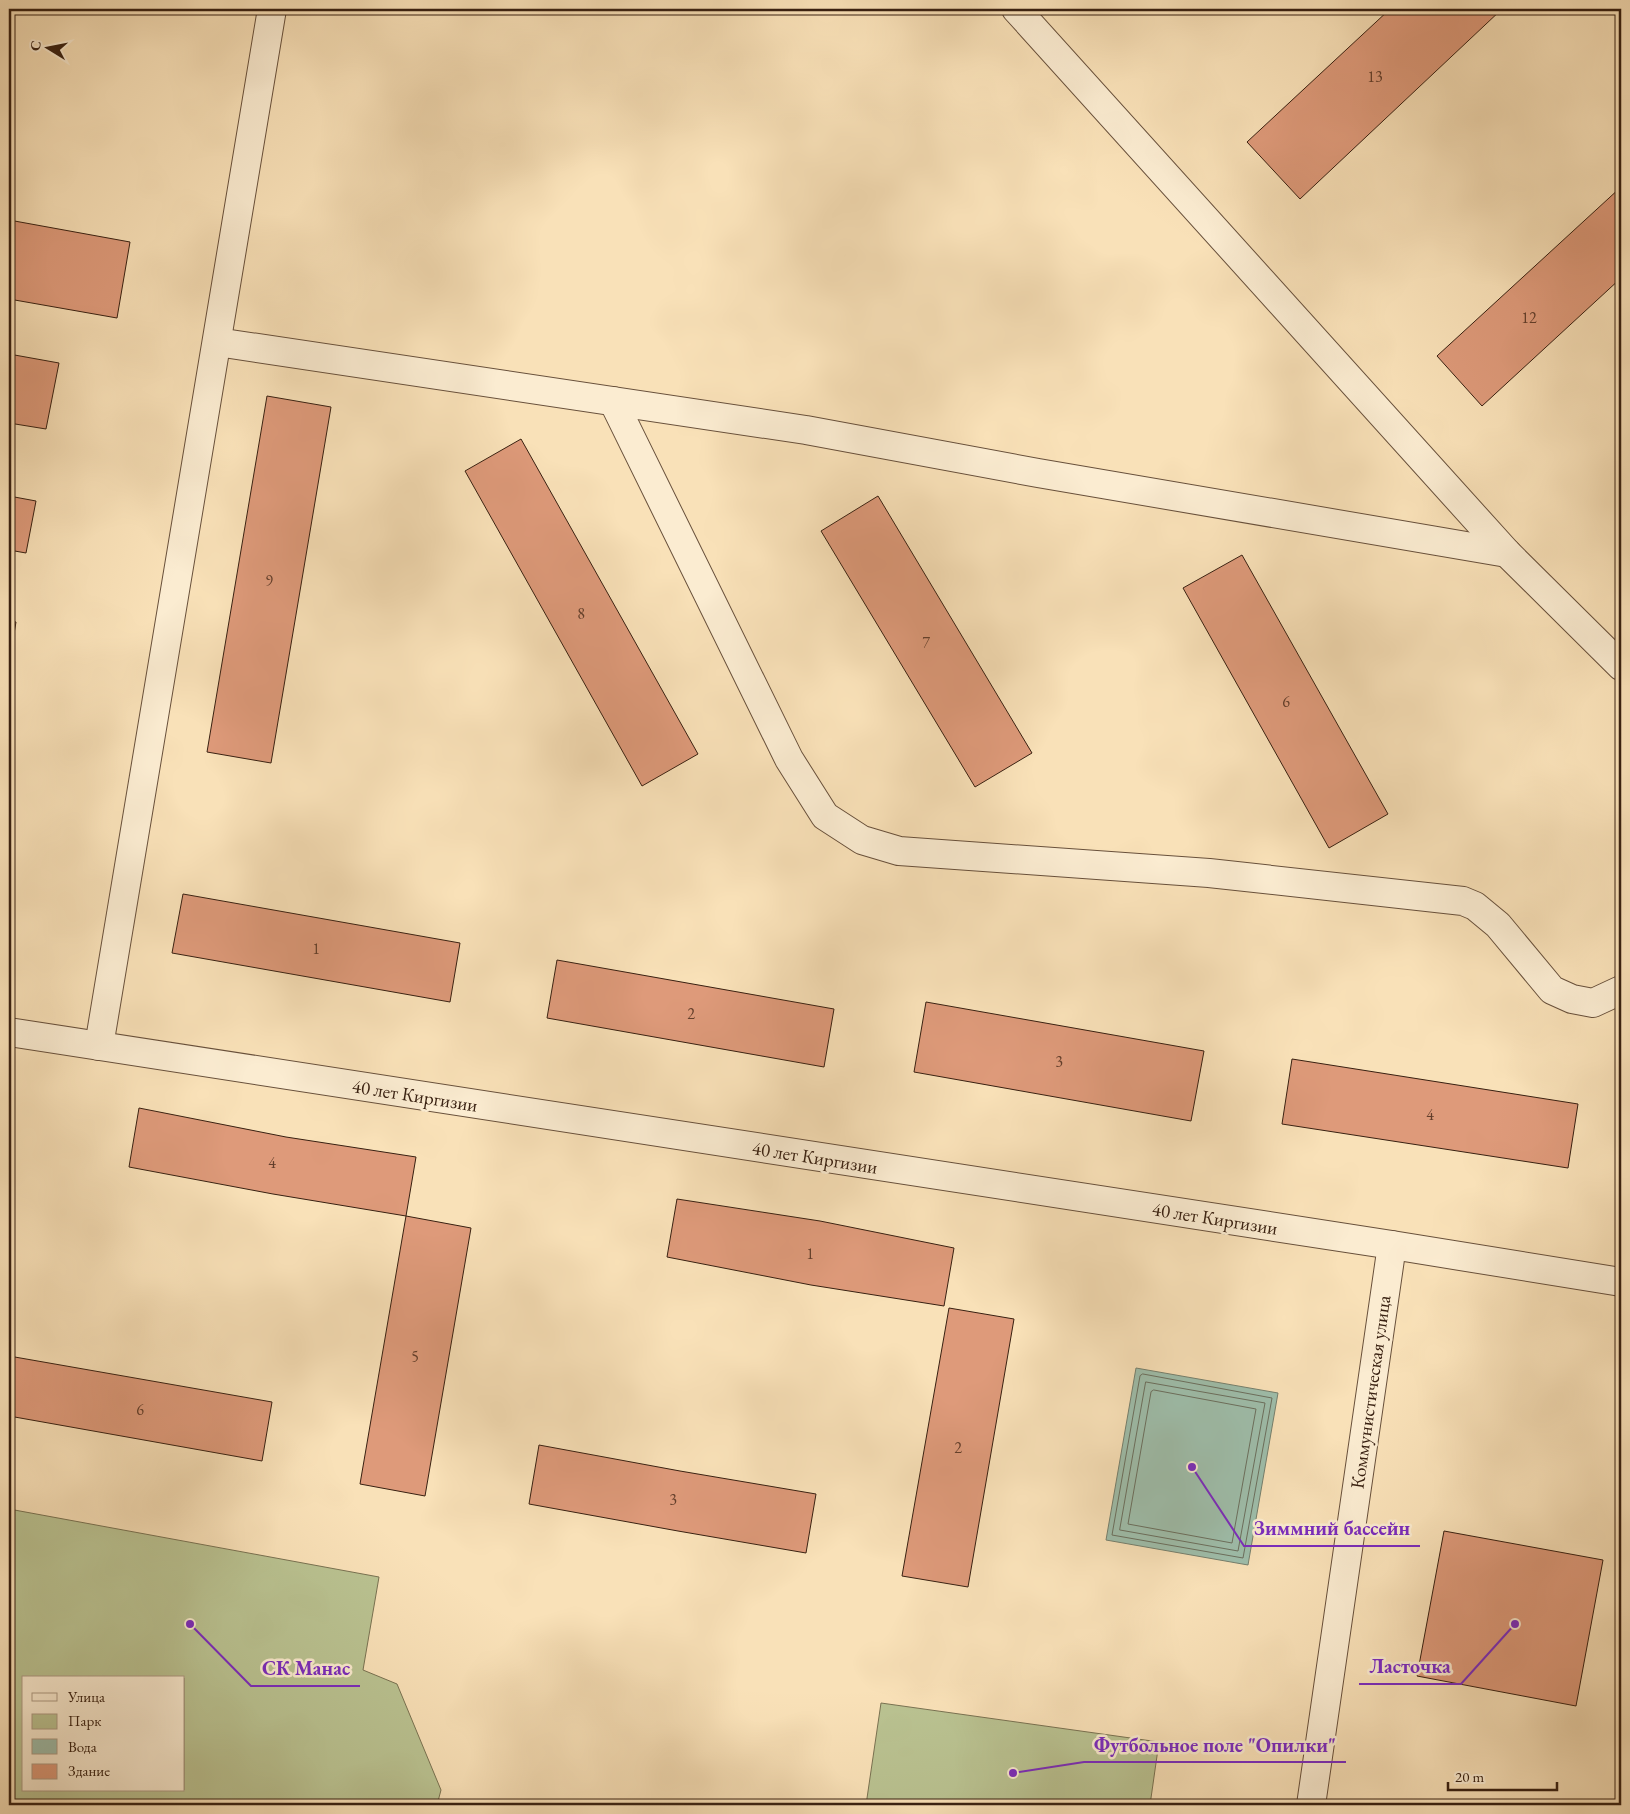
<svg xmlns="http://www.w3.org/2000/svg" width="1630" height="1814" font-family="'EB Garamond',serif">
  <rect width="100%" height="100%" fill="#f9e1b8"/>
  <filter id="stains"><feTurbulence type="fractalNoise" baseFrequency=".004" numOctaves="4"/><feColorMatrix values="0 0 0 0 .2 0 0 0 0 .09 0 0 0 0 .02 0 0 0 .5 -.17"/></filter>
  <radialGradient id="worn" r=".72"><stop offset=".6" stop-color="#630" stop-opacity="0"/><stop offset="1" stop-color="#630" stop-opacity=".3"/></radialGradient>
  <!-- green -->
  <g fill="#bac392" stroke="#797252" fill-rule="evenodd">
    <path d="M9 1509 379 1577 363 1670 397 1684 441 1790 437 1805H9ZM24 1678H184V1790H24Z"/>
    <path d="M881 1703 1159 1742 1150 1805H866Z"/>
  </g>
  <!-- water -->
  <path fill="#9ebeab" stroke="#757f6d" d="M1136 1368 1278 1393 1248 1565 1106 1540Z"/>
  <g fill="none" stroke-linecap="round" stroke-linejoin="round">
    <!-- shore -->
    <g stroke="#6b6f5e" stroke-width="1">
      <path d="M1143 1374 1272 1398 1243 1558 1112 1535 1140 1376Z"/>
      <path d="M1146 1382 1265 1403 1238 1551 1120 1530Z"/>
      <path d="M1154 1390 1256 1409 1232 1543 1128 1524 1151 1392Z"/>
    </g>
  </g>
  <!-- building -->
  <g fill="#de9a7a" stroke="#382011">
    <path d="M1390 9H1502L1300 199 1247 142Z"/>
    <path d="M1621 187V278L1482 406 1437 356Z"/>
    <path d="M9 220 130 242 117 318 9 299Z"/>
    <path d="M9 354 59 363 46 429 9 423Z"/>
    <path d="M267 396 331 407 271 763 207 752Z"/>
    <path d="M521 439 698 754 642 786 465 471Z"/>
    <path d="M9 496 36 501 26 553 9 550Z"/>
    <path d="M878 496 1032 753 975 787 821 531Z"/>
    <path d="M1242 555 1388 814 1329 848 1183 588Z"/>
    <path d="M9 621 16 622 9 663Z"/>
    <path d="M183 894 460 943 450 1002 172 953Z"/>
    <path d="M557 960 834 1009 824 1067 547 1018Z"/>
    <path d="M926 1002 1204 1051 1191 1121 914 1072Z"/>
    <path d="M1292 1059 1578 1104 1568 1168 1282 1124Z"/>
    <path d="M139 1108 286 1137 416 1157 406 1216 273 1194 129 1167Z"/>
    <path d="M677 1199 820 1221 954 1248 944 1306 811 1285 667 1257Z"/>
    <path d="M406 1216 471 1228 425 1496 360 1484Z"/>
    <path d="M949 1308 1014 1319 968 1587 902 1576Z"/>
    <path d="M9 1356 272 1402 262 1461 9 1416Z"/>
    <path d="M539 1445 680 1471 816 1494 806 1553 678 1531 529 1504Z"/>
    <path d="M1444 1531 1603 1560 1576 1706 1417 1676Z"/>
  </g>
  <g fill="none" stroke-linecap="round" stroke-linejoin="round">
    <defs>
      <g id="minor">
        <path d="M1016 9 1507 553 1621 666"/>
        <path d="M217 342 806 430 1038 473 1507 553"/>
        <path d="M613 401 789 759 825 816 862 840 899 851 1209 873 1463 901 1475 906 1498 925 1552 990 1572 999 1593 1003 1621 990"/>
        <path d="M9 1032 1392 1245 1621 1282"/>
        <path d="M99 1046 272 9"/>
        <path d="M1311 1805 1392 1245"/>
      </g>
    </defs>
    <!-- minor casing -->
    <use href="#minor" stroke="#68503b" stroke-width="30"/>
    <!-- minor -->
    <use href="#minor" stroke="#fbecd1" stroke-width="28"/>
  </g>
  <g text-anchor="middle" stroke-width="5" stroke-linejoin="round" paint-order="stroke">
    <!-- number labels -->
    <g font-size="16" fill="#623e2b">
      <text x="1375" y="82">13</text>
      <text x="1529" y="323">12</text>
      <text x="269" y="586">9</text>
      <text x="581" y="619">8</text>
      <text x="926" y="648">7</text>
      <text x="1286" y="707">6</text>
      <text x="316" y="954">1</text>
      <text x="691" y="1019">2</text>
      <text x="1059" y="1067">3</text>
      <text x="1430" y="1120">4</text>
      <text x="272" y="1168">4</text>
      <text x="810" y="1259">1</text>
      <text x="415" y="1362">5</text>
      <text x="140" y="1415">6</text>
      <text x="958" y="1453">2</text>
      <text x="673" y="1505">3</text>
    </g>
    <!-- street labels -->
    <g font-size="19" fill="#382011" stroke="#fbecd1">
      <text transform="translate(415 1095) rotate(9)" y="7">40 лет Киргизии</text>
      <text transform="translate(815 1157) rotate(9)" y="7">40 лет Киргизии</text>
      <text transform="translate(1215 1218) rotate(9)" y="7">40 лет Киргизии</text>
      <text transform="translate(1370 1392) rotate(-82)" y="7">Коммунистическая улица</text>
    </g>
  </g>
  <!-- callouts -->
  <path fill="none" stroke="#7b2cbf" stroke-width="2" d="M1192 1467L1244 1546H1420M1515 1624L1461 1684H1359M190 1624L251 1686H360M1013 1773L1084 1762H1346"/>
  <g fill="#7b2cbf" stroke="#fbecd1" stroke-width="2">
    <circle cx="1192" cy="1467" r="5"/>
    <circle cx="1515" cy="1624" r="5"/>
    <circle cx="190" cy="1624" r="5"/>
    <circle cx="1013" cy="1773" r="5"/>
  </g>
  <g font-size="20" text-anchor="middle" font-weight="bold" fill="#7b2cbf" stroke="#fbecd1" stroke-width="5" stroke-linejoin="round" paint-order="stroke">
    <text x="1332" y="1535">Зиммний бассейн</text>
    <text x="1410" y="1673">Ласточка</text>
    <text x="306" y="1675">СК Манас</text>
    <text x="1215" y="1752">Футбольное поле "Опилки"</text>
  </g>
  <!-- margin -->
  <rect width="1630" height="1814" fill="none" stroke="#f9e1b8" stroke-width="30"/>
  <rect x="10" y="10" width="1610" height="1794" fill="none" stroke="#382011" stroke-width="2.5"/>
  <rect x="15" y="15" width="1600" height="1784" fill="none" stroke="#382011"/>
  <!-- legend -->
  <rect x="22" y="1676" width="162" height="115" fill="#fbecd1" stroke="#ad9a84"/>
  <rect x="32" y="1693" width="25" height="8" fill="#fbecd1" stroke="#ad9a84"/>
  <text x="68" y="1702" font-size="15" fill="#382011">Улица</text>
  <rect x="32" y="1714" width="25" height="15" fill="#bac392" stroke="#ad9a84"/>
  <text x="68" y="1726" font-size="15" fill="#382011">Парк</text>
  <rect x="32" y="1739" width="25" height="15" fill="#9ebeab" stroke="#ad9a84"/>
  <text x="68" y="1752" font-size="15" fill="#382011">Вода</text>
  <rect x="32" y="1764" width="25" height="15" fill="#de9a7a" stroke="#ad9a84"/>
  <text x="68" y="1776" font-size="15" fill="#382011">Здание</text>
  <!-- north arrow -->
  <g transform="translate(48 48) rotate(280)" stroke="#fbecd1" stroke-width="4" paint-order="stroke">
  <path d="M0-4L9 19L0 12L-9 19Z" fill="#382011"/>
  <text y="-8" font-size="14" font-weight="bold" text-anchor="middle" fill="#382011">С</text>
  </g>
  <!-- scale -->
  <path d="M1448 1782v8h109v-8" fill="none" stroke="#382011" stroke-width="2.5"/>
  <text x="1455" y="1782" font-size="15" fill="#382011" stroke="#fbecd1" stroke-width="4" paint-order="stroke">20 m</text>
  <rect width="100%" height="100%" filter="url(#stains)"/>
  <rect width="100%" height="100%" fill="url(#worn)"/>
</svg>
